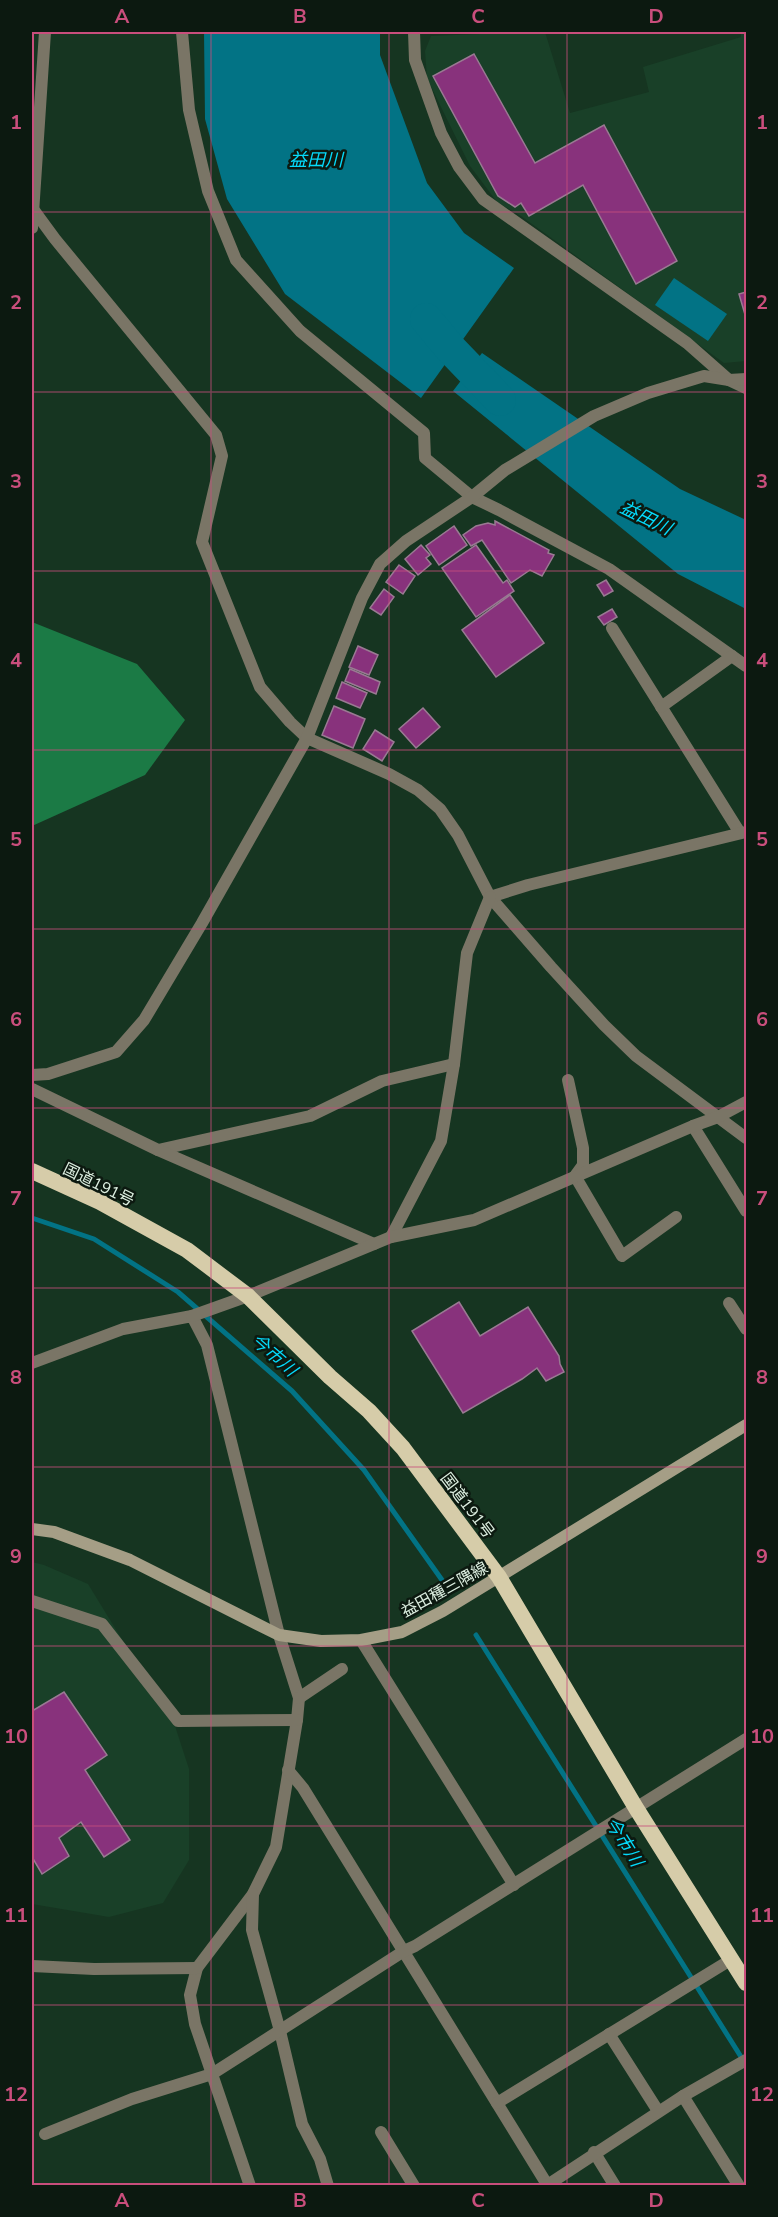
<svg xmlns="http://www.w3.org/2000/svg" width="778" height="2217" font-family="'Nunito Sans','Noto Sans JP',sans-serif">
  <rect width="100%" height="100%" fill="#163521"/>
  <!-- built -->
  <g fill="#194028">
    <path d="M495 32H545L570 113 649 92 643 67 741 37V32H746V361L724 363 521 216 497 202 470 166 440 105 427 78 425 51 431 36 479 34Z"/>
    <path d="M32 1562 44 1565 88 1584 175 1726 189 1769V1860L163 1903 109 1917 32 1904Z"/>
  </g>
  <!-- forest -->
  <path fill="#1b7a45" d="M32 622 137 664 185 720 145 775 32 826Z"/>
  <!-- water -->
  <g fill="#027385">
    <path d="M204 32H380V55L427 183 464 233 514 268 421 398 285 294 227 199 205 119Z"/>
    <path d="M674 278 727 314 708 341 655 305Z"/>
    <path d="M482 353 680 489 746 520V609L678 574 453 391Z"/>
  </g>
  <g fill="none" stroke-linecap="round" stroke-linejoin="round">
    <!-- stream -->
    <g stroke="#027385" stroke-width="5">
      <path d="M32 1218 94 1239 178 1292 292 1391 364 1470 442 1580"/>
      <path d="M476 1635 743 2060"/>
    </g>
    <!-- river -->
    <path stroke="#027385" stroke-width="32" d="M426 319 450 348 500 400"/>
  </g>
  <!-- building -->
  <g fill="#88327c" stroke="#9a7a93" stroke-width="1.5">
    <path d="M474 54 535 163 604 125 677 261 636 284 583 185 529 216 521 203 515 207 498 196 433 76Z"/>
    <path d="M746 292V318L739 294Z"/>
    <path d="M495 521 549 550 548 553 554 555 542 576 530 570 511 583 482 540 471 546 463 535 476 526 488 523 495 525Z"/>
    <path d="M454 526 467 545 439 565 426 546Z"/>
    <path d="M421 545 430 555 426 558 431 564 418 575 405 559Z"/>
    <path d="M476 545 503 583 507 580 514 591 476 617 442 568Z"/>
    <path d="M399 565 415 576 403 594 386 582Z"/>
    <path d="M606 580 613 591 604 596 597 585Z"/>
    <path d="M384 589 394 597 381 615 370 608Z"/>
    <path d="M510 595 544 643 496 677 462 630Z"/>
    <path d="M612 609 617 617 604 625 598 617Z"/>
    <path d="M358 646 378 655 369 675 349 667Z"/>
    <path d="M350 669 380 682 376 694 345 681Z"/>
    <path d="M342 682 367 693 360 708 336 698Z"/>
    <path d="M334 706 365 719 353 748 322 735Z"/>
    <path d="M423 708 440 727 416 748 399 729Z"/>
    <path d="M375 730 394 742 382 761 363 749Z"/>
    <path d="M459 1302 480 1336 528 1307 559 1356 560 1364 564 1372 546 1381 537 1368 522 1379 463 1413 412 1331Z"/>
    <path d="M64 1692 107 1755 85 1770 130 1840 104 1857 81 1822 59 1838 69 1856 42 1874 32 1857V1711Z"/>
  </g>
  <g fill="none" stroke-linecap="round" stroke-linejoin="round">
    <!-- minor -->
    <g stroke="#7a7566" stroke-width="12">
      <path d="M182 32 189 110 208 191 236 260 300 331 424 433 425 458 472 497 499 510 609 569 746 666"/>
      <path d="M414 32 415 60 441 133 459 167 483 199 687 343 729 380 746 388"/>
      <path d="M33 209 55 239 216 435 222 456 202 542 260 687 290 722 307 738 389 774 418 790 440 809 458 835 490 897 551 967 604 1025 636 1056 746 1138"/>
      <path d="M32 228 45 32"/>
      <path d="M612 628 740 833"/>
      <path d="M661 707 732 656"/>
      <path d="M490 897 528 885 746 832"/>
      <path d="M568 1080 583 1148V1165L575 1176 622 1256 676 1217"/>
      <path d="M32 1089 158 1150 310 1116 382 1081 454 1064"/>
      <path d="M693 1126 746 1211"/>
      <path d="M158 1150 374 1244"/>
      <path d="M391 1237 441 1141 454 1064 467 953 490 897"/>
      <path d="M248 1296 391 1237 474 1220 693 1126 718 1117 746 1102"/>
      <path d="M729 1303 746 1329"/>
      <path d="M32 1363 123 1329 192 1316 207 1345 279 1635 299 1698 297 1720 276 1847 253 1894 197 1968 190 1995 195 2024 250 2186"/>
      <path d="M32 1601 102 1624 178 1721 297 1720"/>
      <path d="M361 1640 514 1885"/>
      <path d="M299 1698 342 1669"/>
      <path d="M288 1770 303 1788 548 2186"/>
      <path d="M253 1894 252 1930 280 2031 302 2124 320 2159 328 2186"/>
      <path d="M32 1966 94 1969 197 1968"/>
      <path d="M609 2034 658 2111"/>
      <path d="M683 2096 739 2186"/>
      <path d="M497 2103 732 1959"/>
      <path d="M381 2132 414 2186"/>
      <path d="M45 2134 132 2099 212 2074 404 1951 415 1946 746 1739"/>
      <path d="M594 2152 615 2186"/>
      <path d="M546 2186 683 2096 746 2060"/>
    </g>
    <!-- tertiary -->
    <g stroke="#7a7566" stroke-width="12">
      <path d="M32 1075 48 1074 116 1052 144 1020 202 923 307 738 362 598 380 564 406 541 472 497 505 470 594 416 648 393 704 376 729 380 746 379"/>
      <path d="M192 1316 248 1296"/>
    </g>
    <!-- secondary -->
    <path stroke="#a59e86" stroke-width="12" d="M32 1529 54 1532 130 1560 279 1635 321 1641 361 1640 402 1632 443 1611 746 1425"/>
    <!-- trunk -->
    <path stroke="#d6cca9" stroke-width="16" d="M32 1171 100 1202 187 1250 248 1296 330 1377 369 1411 403 1448 499 1577 636 1808 746 1983"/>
  </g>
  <!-- grid -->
  <path fill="none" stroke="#c94e7c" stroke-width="1.5" stroke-opacity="0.55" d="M211 32V2186M389 32V2186M567 32V2186M32 212H746M32 392H746M32 571H746M32 750H746M32 929H746M32 1108H746M32 1288H746M32 1467H746M32 1646H746M32 1826H746M32 2005H746"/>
  <g text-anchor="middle" stroke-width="5" stroke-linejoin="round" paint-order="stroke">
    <!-- street labels -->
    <g font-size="16" fill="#ddefe1" stroke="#0c1910">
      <text transform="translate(99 1184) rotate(26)" y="6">国道191号</text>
      <text transform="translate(468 1505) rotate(53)" y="6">国道191号</text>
      <text transform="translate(444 1589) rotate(-29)" y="6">益田種三隅線</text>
    </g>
    <!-- water labels -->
    <g font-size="18" font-style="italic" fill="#05dafa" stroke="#0c1910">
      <text x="316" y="166">益田川</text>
      <text transform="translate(646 518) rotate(26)" y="6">益田川</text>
      <text transform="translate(274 1355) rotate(41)" y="6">今市川</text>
      <text transform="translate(624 1842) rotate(58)" y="6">今市川</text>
    </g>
  </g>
  <!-- border -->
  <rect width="778" height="2217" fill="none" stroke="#0c1910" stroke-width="66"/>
  <rect x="33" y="33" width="712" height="2151" fill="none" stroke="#c94e7c" stroke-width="2"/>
  <g font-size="20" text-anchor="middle" font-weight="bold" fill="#c94e7c">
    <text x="122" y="23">A</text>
    <text x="300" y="23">B</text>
    <text x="478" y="23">C</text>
    <text x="656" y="23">D</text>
    <text x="16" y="129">1</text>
    <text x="762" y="129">1</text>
    <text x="16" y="309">2</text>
    <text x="762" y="309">2</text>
    <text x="16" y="488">3</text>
    <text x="762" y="488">3</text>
    <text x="16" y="667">4</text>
    <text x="762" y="667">4</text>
    <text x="16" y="846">5</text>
    <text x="762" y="846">5</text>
    <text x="16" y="1026">6</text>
    <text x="762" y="1026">6</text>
    <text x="16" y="1205">7</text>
    <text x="762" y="1205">7</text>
    <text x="16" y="1384">8</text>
    <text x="762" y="1384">8</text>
    <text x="16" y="1563">9</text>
    <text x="762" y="1563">9</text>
    <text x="16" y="1743">10</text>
    <text x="762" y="1743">10</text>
    <text x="16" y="1922">11</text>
    <text x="762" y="1922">11</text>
    <text x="16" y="2101">12</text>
    <text x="762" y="2101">12</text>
    <text x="122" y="2207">A</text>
    <text x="300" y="2207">B</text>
    <text x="478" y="2207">C</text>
    <text x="656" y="2207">D</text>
  </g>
</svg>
